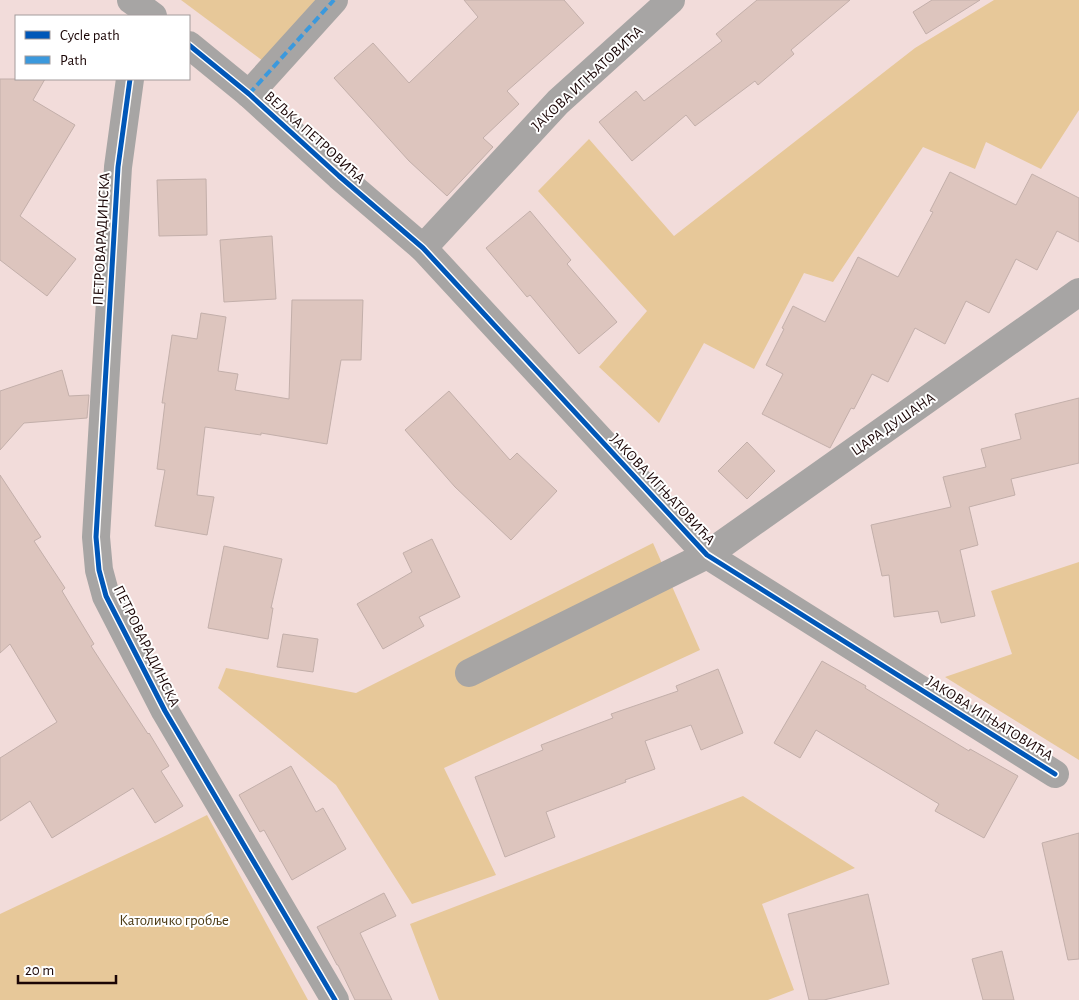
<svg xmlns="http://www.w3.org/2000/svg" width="1079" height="1000" font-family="'Alegreya Sans',sans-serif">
  <rect width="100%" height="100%" fill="#f2dcda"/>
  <!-- green -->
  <g fill="#e7c899">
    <path d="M181 0H319L263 61Z"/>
    <path d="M994 0H1079V110L1041 169 986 142 975 169 923 147 833 282 804 273 754 369 704 343 659 423 599 367 647 311 538 191 589 139 674 236 915 48Z"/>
    <path d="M653 543 700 650 444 768 496 875 412 904 336 785 218 688 226 668 356 693Z"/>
    <path d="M1079 562V760L945 677 1012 654 991 591Z"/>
    <path d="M743 796 855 868 762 904 794 990 768 1000H439L410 924Z"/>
    <path d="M207 815 308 1000H0V914L167 835Z"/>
  </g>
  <!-- building -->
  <g fill="#ddc5be" stroke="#c3afaa">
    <path d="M464 0H564L584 23 507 91 519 104 483 138 493 147 447 196 409 161 334 78 373 43 409 83 478 17Z"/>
    <path d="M757 0H850L791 50 794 54 758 85 755 81 695 126 686 115 632 161 599 122 636 91 644 101 722 41 716 34Z"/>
    <path d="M932 0H980L926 34 913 12Z"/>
    <path d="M0 79H45L33 100 75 125 20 216 76 259 47 296 0 260Z"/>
    <path d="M950 172 1016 205 1032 174 1079 198V242L1057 231 1037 270 1016 259 989 313 966 301 945 344 915 328 888 382 872 374 854 409 851 408 830 448 762 414 783 374 766 365 784 329 782 328 793 306 825 322 858 257 898 277 933 212 930 211Z"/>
    <path d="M206 179 207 235 159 236 157 180Z"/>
    <path d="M530 211 571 260 567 264 617 322 579 354 530 295 527 297 486 248Z"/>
    <path d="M272 236 276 299 224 302 220 240Z"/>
    <path d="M292 300H363L361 360H341L327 444 261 433V435L205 427 197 495 214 497 207 535 155 526 165 470 157 469 165 403H162L172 335 197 339 201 313 226 317 218 371 238 374 235 390 289 399Z"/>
    <path d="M62 370 69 396 89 395 87 418 24 423 0 450V391Z"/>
    <path d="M449 391 510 460 517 453 557 491 511 540 455 487 405 430Z"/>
    <path d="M1079 398V463L1011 479 1015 495 969 507 978 545 960 550 975 616 941 623 938 611 894 617 889 575 882 576 871 525 951 507 943 477 986 467 981 449 1021 439 1015 414Z"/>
    <path d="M747 442 775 471 747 499 718 471Z"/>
    <path d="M0 475 41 537 34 541 65 588 62 591 94 644 91 646 148 734 149 733 169 766 161 771 183 806 155 823 133 788 52 838 30 801 0 821V758L57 722 10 644 0 653Z"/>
    <path d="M432 539 460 597 419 617 424 626 383 649 357 604 412 572 403 553Z"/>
    <path d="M224 546 282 559 271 608H273L268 639 208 628Z"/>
    <path d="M283 634 318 639 313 672 277 667Z"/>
    <path d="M822 661 866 686 865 688 969 751 970 749 1018 776 984 838 935 811 939 804 816 730 800 758 774 743Z"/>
    <path d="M718 669 743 733 701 750 691 725 645 741 655 769 625 780 626 782 546 812 555 837 505 857 475 777 543 750 541 745 613 718 611 714 678 691 676 686Z"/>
    <path d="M291 766 316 812 323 808 346 849 292 880 264 830 260 832 239 795Z"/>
    <path d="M1079 833V959L1068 960 1042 843Z"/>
    <path d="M384 893 396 916 360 933 392 1000H355L338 965H337L317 927Z"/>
    <path d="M868 894 889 984 824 1000H809L788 914Z"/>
    <path d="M1002 951 1014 1000H983L972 959Z"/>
  </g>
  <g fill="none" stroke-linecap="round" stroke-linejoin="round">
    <!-- minor -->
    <g stroke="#a7a5a4" stroke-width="28">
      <path d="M131 0 153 16"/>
      <path d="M189 45 249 94 339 176 423 248 707 555 1055 774"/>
      <path d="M130 79 118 167 96 537 99 570 106 596 165 711 335 1000"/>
      <path d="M249 94 334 0"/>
      <path d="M423 248 558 102 671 0"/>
      <path d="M469 673 707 555 1079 292"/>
    </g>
    <!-- quiet -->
    <path stroke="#3b99dd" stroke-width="4" stroke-dasharray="8 4" stroke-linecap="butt" d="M249 94 334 0"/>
    <defs>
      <g id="cycleway">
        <path d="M189 45 249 94 339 176 423 248 707 555 1055 774"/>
        <path d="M130 79 118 167 96 537 99 570 106 596 165 711 335 1000"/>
      </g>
    </defs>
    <!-- cycleway casing -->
    <use href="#cycleway" stroke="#fff" stroke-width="8"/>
    <!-- cycleway -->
    <use href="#cycleway" stroke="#0057b8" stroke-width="5"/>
  </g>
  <g text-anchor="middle" stroke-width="4" stroke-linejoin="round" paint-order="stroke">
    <!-- street labels -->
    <g font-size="15" fill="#1a0505" stroke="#fff">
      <text transform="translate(587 78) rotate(-43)" y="5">ЈАКОВА ИГЊАТОВИЋА</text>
      <text transform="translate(315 137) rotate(42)" y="5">ВЕЉКА ПЕТРОВИЋА</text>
      <text transform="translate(101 239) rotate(-87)" y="5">ПЕТРОВАРАДИНСКА</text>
      <text transform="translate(893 424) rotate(-35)" y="5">ЦАРА ДУШАНА</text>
      <text transform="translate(663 489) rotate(47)" y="5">ЈАКОВА ИГЊАТОВИЋА</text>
      <text transform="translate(147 646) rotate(64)" y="5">ПЕТРОВАРАДИНСКА</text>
      <text transform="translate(990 718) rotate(32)" y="5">ЈАКОВА ИГЊАТОВИЋА</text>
    </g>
    <!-- park labels -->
    <g font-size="15" fill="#4b3912" stroke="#fff">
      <text x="174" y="925">Католичко гробље</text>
    </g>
  </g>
  <!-- legend -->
  <rect x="15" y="15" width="175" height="65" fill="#ffffff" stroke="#a39b9b"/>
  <rect x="25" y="31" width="25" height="8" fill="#0057b8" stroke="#a39b9b"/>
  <text x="60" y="40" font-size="15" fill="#1a0505">Cycle path</text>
  <rect x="25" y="56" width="25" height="8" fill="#3b99dd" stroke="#a39b9b"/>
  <text x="60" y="65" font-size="15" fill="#1a0505">Path</text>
  <!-- scale -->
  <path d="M18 975v8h98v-8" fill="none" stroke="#1a0505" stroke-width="2.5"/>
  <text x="25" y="975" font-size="15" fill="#1a0505" stroke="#ffffff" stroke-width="4" paint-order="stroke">20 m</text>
</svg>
